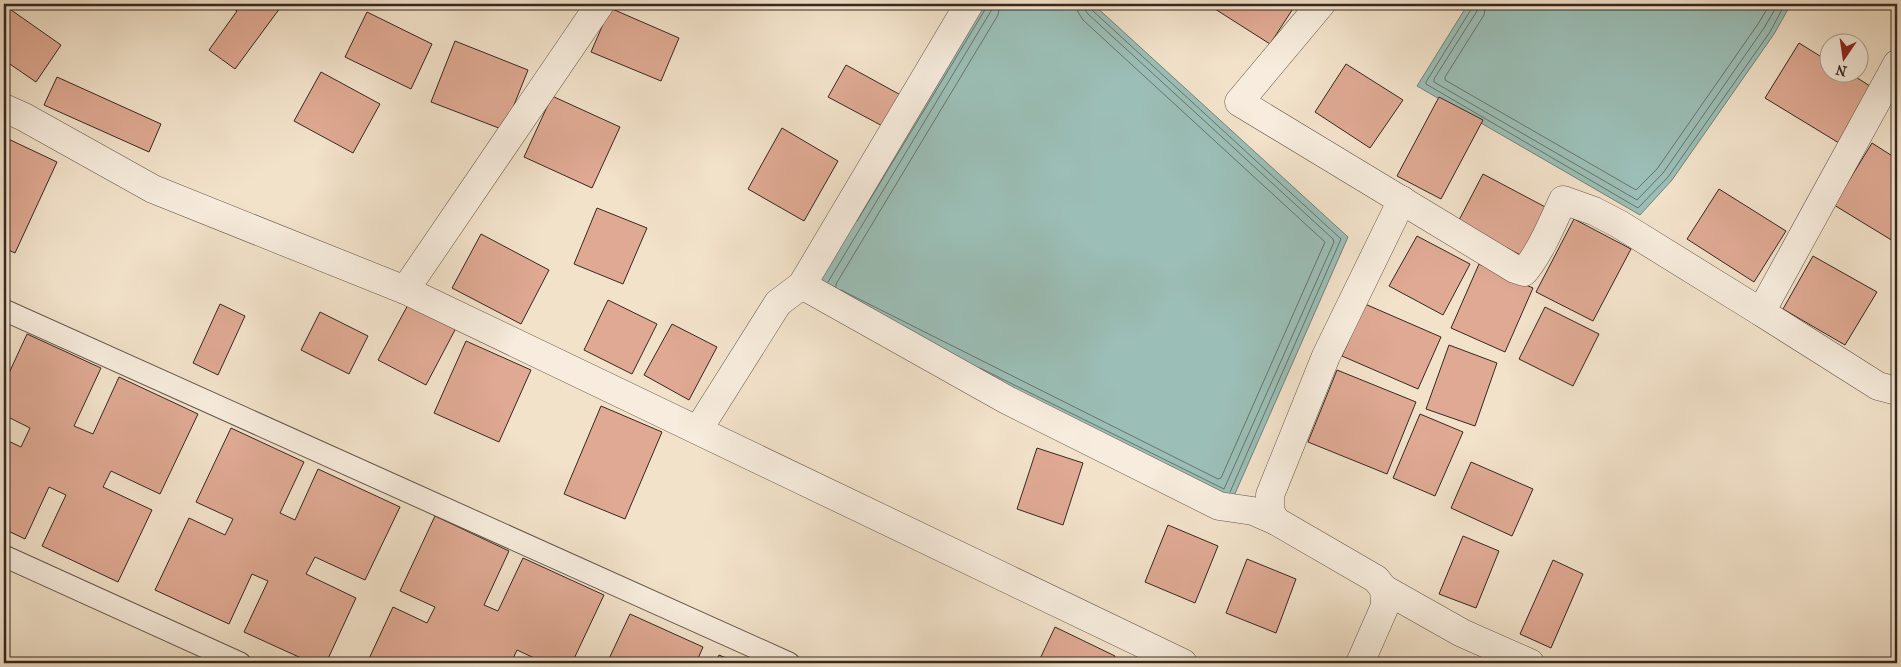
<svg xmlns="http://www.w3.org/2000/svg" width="1901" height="667" font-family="'IM FELL French Canon',serif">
  <rect width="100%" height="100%" fill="#f2e2ca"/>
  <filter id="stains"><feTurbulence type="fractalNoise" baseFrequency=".004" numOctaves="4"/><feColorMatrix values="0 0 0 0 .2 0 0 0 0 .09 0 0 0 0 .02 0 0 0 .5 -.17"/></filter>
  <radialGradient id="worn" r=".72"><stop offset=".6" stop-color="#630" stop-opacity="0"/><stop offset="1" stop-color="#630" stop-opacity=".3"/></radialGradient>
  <!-- water -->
  <g fill="#9bbeb6" stroke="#73827a">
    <path d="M983 4H1093L1348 237 1230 505 808 294Z"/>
    <path d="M1468 4H1791L1774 34 1672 180 1640 215 1417 86Z"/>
  </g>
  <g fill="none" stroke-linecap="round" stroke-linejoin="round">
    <!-- shore -->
    <g stroke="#68736b" stroke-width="1">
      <path d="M1090 4 1092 10 1341 239 1230 492"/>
      <path d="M1472 4V8L1426 82V84L1638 208 1668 177 1770 32 1785 4"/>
      <path d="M1479 4 1477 11 1434 79V82L1637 200 1663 173 1764 28 1778 4"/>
      <path d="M1486 4 1484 15 1445 77V80L1636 190 1657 169 1758 24 1770 4"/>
      <path d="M857 221 986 8 987 4"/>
      <path d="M828 282 991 11 993 4"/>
      <path d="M836 287V284L998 15 1000 4"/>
      <path d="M841 290 1218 479 1221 478 1325 242 1083 20 1078 12 1077 4"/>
      <path d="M980 368 1224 489 1334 242 1333 239 1088 14 1085 10 1084 4"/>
    </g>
  </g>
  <!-- building -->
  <g fill="#dfa993" stroke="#362820">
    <path d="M227 4H283L235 69 209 50 237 11Z"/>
    <path d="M1218 4H1296L1270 44 1215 9Z"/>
    <path d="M4 5 61 45 36 82 4 60Z"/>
    <path d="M610 8 679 38 661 81 591 52Z"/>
    <path d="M367 12 432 44 411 89 345 57Z"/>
    <path d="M455 41 528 70 504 130 431 102Z"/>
    <path d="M1799 43 1828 61V72H1848L1873 88 1839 143 1765 98Z"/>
    <path d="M1346 64 1403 100 1370 148 1315 112Z"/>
    <path d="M846 65 908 99 890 130 828 97Z"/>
    <path d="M321 72 380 104 353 153 294 121Z"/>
    <path d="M57 77 161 124 149 152 44 105Z"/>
    <path d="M552 96 620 127 592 188 524 157Z"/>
    <path d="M1439 97 1483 120 1441 199 1397 176Z"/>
    <path d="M782 128 838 161 804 221 748 189Z"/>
    <path d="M4 137 57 162 15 253 4 248Z"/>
    <path d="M1872 143 1897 159V235L1893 241 1834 205Z"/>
    <path d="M1483 174 1551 210 1526 258 1458 222Z"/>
    <path d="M1719 189 1786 231 1754 282 1687 239Z"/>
    <path d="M597 208 647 228 623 284 574 264Z"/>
    <path d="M1574 219 1631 249 1593 321 1536 292Z"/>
    <path d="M481 234 549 270 521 324 452 288Z"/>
    <path d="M1417 236 1470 264 1443 315 1389 286Z"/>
    <path d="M1813 256 1877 292 1845 345 1783 309Z"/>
    <path d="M1479 264 1533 288 1505 352 1451 328Z"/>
    <path d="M608 300 657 324 632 374 584 350Z"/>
    <path d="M409 303 456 328 426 385 378 360Z"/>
    <path d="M220 304 245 316 218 375 193 363Z"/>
    <path d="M1365 304 1441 337 1418 389 1342 356Z"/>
    <path d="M1545 307 1599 334 1573 386 1519 359Z"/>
    <path d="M320 312 368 336 349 374 301 350Z"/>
    <path d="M672 324 717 347 689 400 644 375Z"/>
    <path d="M27 334 101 368 74 426 93 434 119 377 198 414 160 494 111 471 103 487 152 510 118 582 42 546 66 495 49 487 25 539 4 529V439L21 447 30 428 4 415V384Z"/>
    <path d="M466 341 531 370 499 442 434 413Z"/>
    <path d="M1449 345 1497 363 1475 426 1426 409Z"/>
    <path d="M1337 370 1416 402 1387 474 1308 442Z"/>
    <path d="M601 406 662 432 625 519 564 494Z"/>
    <path d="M1420 414 1463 432 1435 496 1393 478Z"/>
    <path d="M231 428 304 462 280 513 295 520 318 469 400 507 365 580 315 557 306 574 356 598 326 663H312L244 632 268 581 252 574 229 624 155 590 189 518 225 535 233 519 196 502Z"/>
    <path d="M1037 448 1083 463 1063 525 1017 509Z"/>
    <path d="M1471 462 1533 489 1512 536 1451 508Z"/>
    <path d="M435 516 509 551 484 605 498 611 523 558 604 595 572 663H545L517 650 511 663H367L393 607 427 623 435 607 400 591Z"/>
    <path d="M1168 525 1218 546 1195 603 1145 582Z"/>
    <path d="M1463 536 1499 551 1476 608 1439 594Z"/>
    <path d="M1247 559 1296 579 1276 633 1226 613Z"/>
    <path d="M1553 560 1583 574 1551 648 1520 634Z"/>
    <path d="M630 614 703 647 696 663H607Z"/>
    <path d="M1055 627 1115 656 1112 663H1038Z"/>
    <path d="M719 655 738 663H715Z"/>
  </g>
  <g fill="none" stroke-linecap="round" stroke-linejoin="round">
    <defs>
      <g id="lane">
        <path d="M4 310 789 663"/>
        <path d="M4 556 240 663"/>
      </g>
      <g id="street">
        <path d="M1321 4 1239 102 1515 269 1524 272C1541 251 1552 224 1563 200L1594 211 1619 224 1761 312"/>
        <path d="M1897 64 1761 312 1878 386 1897 391"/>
        <path d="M4 108 24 117 153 189 405 290 1183 663"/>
        <path d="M802 285 1007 400 1219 506 1253 511 1276 521"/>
        <path d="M405 290 600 4"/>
        <path d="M698 430 778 303 802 285 969 4"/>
        <path d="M1384 589 1462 633 1530 663"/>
        <path d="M1360 663 1385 606 1384 589 1376 579 1276 521 1270 511V495L1326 356 1402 200"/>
      </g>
    </defs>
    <!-- lane casing -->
    <use href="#lane" stroke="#65564a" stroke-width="23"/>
    <!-- street casing -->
    <use href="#street" stroke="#65564a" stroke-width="29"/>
    <!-- lane -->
    <use href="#lane" stroke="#f7ecdd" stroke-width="21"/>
    <!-- street -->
    <use href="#street" stroke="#f7ecdd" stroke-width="28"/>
  </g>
  <!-- margin -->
  <rect width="1901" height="667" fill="none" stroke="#f2e2ca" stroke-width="20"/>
  <rect x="5" y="5" width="1891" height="657" fill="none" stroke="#362820" stroke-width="2.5"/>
  <rect x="10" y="10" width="1881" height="647" fill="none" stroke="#362820"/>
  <!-- north arrow -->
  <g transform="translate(1844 58) rotate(193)"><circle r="24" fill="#f7ecdd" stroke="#aa9e91"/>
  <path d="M0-4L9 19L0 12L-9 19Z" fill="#8f2418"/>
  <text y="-8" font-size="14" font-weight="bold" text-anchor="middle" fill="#362820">N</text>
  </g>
  <rect width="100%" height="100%" filter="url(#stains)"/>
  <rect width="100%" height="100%" fill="url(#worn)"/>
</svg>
